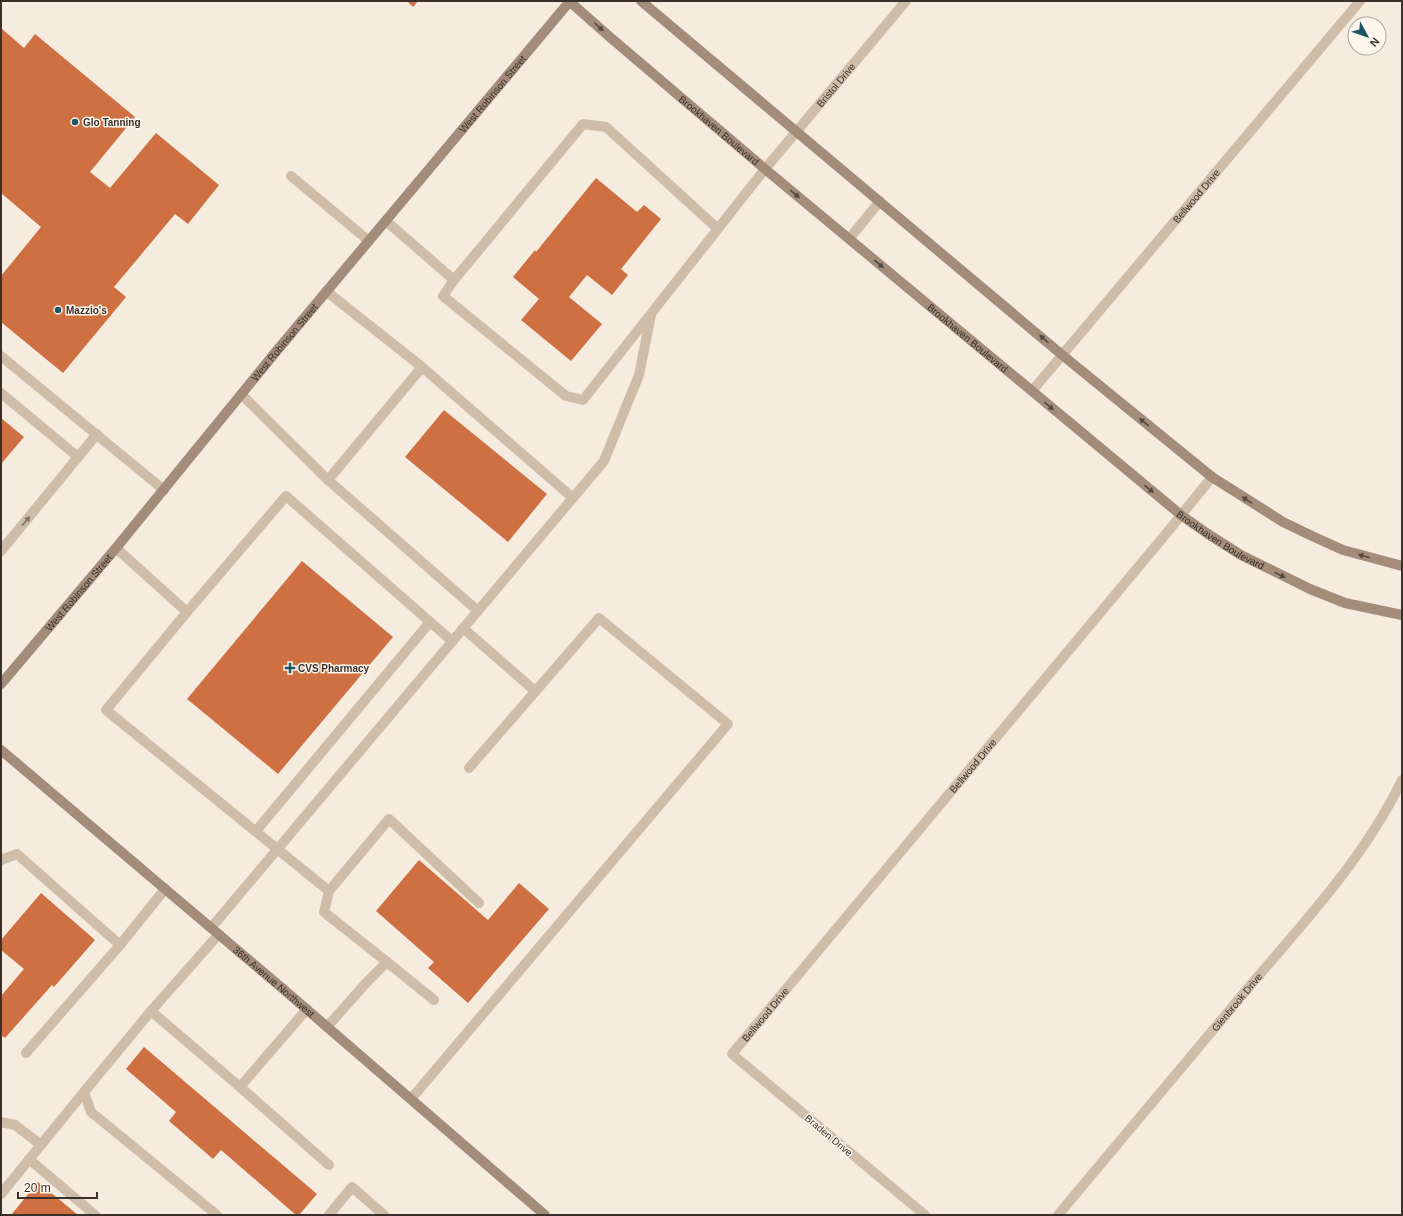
<svg xmlns="http://www.w3.org/2000/svg" width="1403" height="1216" font-family="Helvetica,sans-serif">
  <rect width="100%" height="100%" fill="#f5ecdf"/>
  <!-- building -->
  <g fill="#cf7043">
    <path d="M407 1H418L413 7Z"/>
    <path d="M1 28 24 48 35 34 135 117 90 172 110 188 156 133 219 185 188 224 175 214 114 287 126 297 63 373 1 322V276L41 227 1 193Z"/>
    <path d="M596 178 637 212 644 205 661 219 621 269 628 275 612 295 587 275 569 297 602 324 571 361 521 320 539 299 513 277 535 250 536 252Z"/>
    <path d="M444 410 547 494 508 542 405 457Z"/>
    <path d="M1 418 24 437 1 464Z"/>
    <path d="M302 561 393 637 278 774 187 699Z"/>
    <path d="M419 860 488 920 519 883 549 909 468 1003 428 968 434 962 376 911Z"/>
    <path d="M41 893 95 940 54 987 52 985 5 1038 1 1035V996L24 969 1 950V940Z"/>
    <path d="M144 1047 317 1194 299 1215H296L221 1150 213 1159 169 1121 176 1112 126 1069Z"/>
    <path d="M38 1182 78 1215H11Z"/>
  </g>
  <g fill="none" stroke-linecap="round" stroke-linejoin="round">
    <!-- lane -->
    <g stroke="#cfbda9" stroke-width="10">
      <path d="M291 176 369 241"/>
      <path d="M386 221 454 280"/>
      <path d="M718 229 606 127 583 124 454 280 443 296 566 396 583 400C644 323 704 246 765 169"/>
      <path d="M849 239 880 201"/>
      <path d="M326 291 422 367 573 498"/>
      <path d="M1 356 164 490"/>
      <path d="M1 393 78 457"/>
      <path d="M241 394 328 480 478 611"/>
      <path d="M328 480 422 367"/>
      <path d="M116 548 187 612 106 710 329 891 389 819 479 903"/>
      <path d="M1 551 97 434"/>
      <path d="M187 612 286 496 452 641"/>
      <path d="M463 628 535 691"/>
      <path d="M256 831 430 622"/>
      <path d="M1 860 17 854 120 945 165 889"/>
      <path d="M211 928 604 461 639 375 651 315"/>
      <path d="M387 962 434 1000"/>
      <path d="M307 1009 240 1087 329 1165"/>
      <path d="M151 1011 240 1087"/>
      <path d="M327 1027 366 983 387 962 324 912 329 891"/>
      <path d="M26 1053 120 945"/>
      <path d="M411 1099 728 724 599 618 469 768"/>
      <path d="M1 1122 15 1125 41 1145"/>
      <path d="M29 1159 95 1215"/>
      <path d="M1 1194 84 1092"/>
      <path d="M217 1215 91 1112 84 1092 151 1011 219 934"/>
      <path d="M329 1215 352 1187 384 1215"/>
    </g>
    <!-- street -->
    <g stroke="#cfbda9" stroke-width="10">
      <path id="s1" d="M765 169 906 1"/>
      <path id="s2" d="M1032 391 1360 1"/>
      <path id="s3" d="M925 1215 732 1054 1170 529 1212 477"/>
      <path id="s4" d="M1058 1215C1123 1137 1189 1059 1254 981 1308 918 1366 855 1402 780"/>
    </g>
    <!-- secondary -->
    <g stroke="#a38c7a" stroke-width="10">
      <path id="s5" d="M569 1 611 38 765 169 1181 515 1208 534 1241 555 1310 589 1345 603 1402 615"/>
      <path d="M641 1 1061 354 1212 477 1283 522 1312 536 1343 550 1402 566"/>
      <path id="s6" d="M1 684 116 548 274 354 570 1"/>
      <path id="s7" d="M1 750 282 988 545 1215"/>
    </g>
  </g>
  <!-- one-way arrows -->
  <defs><path id="oneway-solid" d="M-6-.8H1V-3.2L6.5 0L1 3.2V.8H-6Z"/></defs>
  <g fill="#55483e">
    <use href="#oneway-solid" transform="translate(599 27) rotate(42)"/>
    <use href="#oneway-solid" transform="translate(795 194) rotate(40)"/>
    <use href="#oneway-solid" transform="translate(879 264) rotate(40)"/>
    <use href="#oneway-solid" transform="translate(1044 339) rotate(-140)"/>
    <use href="#oneway-solid" transform="translate(1049 406) rotate(40)"/>
    <use href="#oneway-solid" transform="translate(1144 422) rotate(-141)"/>
    <use href="#oneway-solid" transform="translate(1149 489) rotate(39)"/>
    <use href="#oneway-solid" transform="translate(1247 500) rotate(-147)"/>
    <use href="#oneway-solid" transform="translate(1364 556) rotate(-164)"/>
    <use href="#oneway-solid" transform="translate(1280 575) rotate(26)"/>
  </g>
  <use fill="#7e7063" href="#oneway-solid" transform="translate(26 521) rotate(-51)"/>
  <!-- markers -->
  <g fill="#1b5661" stroke="#fcf6ec" stroke-width="1.5">
    <circle cx="75" cy="122" r="4"/>
    <circle cx="58" cy="310" r="4"/>
    <path d="M288 662h4v4h4v4h-4v4h-4v-4h-4v-4h4z"/>
  </g>
  <g text-anchor="middle" stroke-width="3" stroke-linejoin="round" paint-order="stroke">
    <!-- street labels -->
    <g font-size="10" fill="#3b312a" stroke="#fcf6ec">
      <text dy="4" stroke="none"><textPath href="#s1" startOffset="110">Bristol Drive</textPath></text>
      <text dy="4" stroke="none"><textPath href="#s6" startOffset="768">West Robinson Street</textPath></text>
      <text dy="4" stroke="none"><textPath href="#s5" startOffset="198">Brookhaven Boulevard</textPath></text>
      <text dy="4" stroke="none"><textPath href="#s2" startOffset="255">Bellwood Drive</textPath></text>
      <text dy="4" stroke="none"><textPath href="#s5" startOffset="522">Brookhaven Boulevard</textPath></text>
      <text dy="4" stroke="none"><textPath href="#s6" startOffset="444">West Robinson Street</textPath></text>
      <text dy="4" stroke="none"><textPath href="#s5" startOffset="846">Brookhaven Boulevard</textPath></text>
      <text dy="4" stroke="none"><textPath href="#s6" startOffset="120">West Robinson Street</textPath></text>
      <text dy="4" stroke="none"><textPath href="#s3" startOffset="627">Bellwood Drive</textPath></text>
      <text dy="4" stroke="none"><textPath href="#s7" startOffset="358">36th Avenue Northwest</textPath></text>
      <text dy="4" stroke="none"><textPath href="#s4" startOffset="278">Glenbrook Drive</textPath></text>
      <text dy="4" stroke="none"><textPath href="#s3" startOffset="303">Bellwood Drive</textPath></text>
      <text transform="translate(829 1135) rotate(40)" y="4">Braden Drive</text>
    </g>
    <!-- poi labels -->
    <g font-size="10" font-weight="bold" fill="#3b312a" stroke="#fcf6ec" text-anchor="start">
      <text x="83" y="126">Glo Tanning</text>
      <text x="66" y="314">Mazzio's</text>
      <text x="298" y="672">CVS Pharmacy</text>
    </g>
  </g>
  <!-- border -->
  <rect width="1403" height="1216" fill="none" stroke="#3b312a" stroke-width="4"/>
  <!-- north arrow -->
  <g transform="translate(1367 36) rotate(130)"><circle r="19" fill="#fcf6ec" stroke="#afa79e"/>
  <path d="M0-3L7 15L0 10L-7 15Z" fill="#1b5661"/>
  <text y="-6" font-size="11" font-weight="bold" text-anchor="middle" fill="#3b312a">N</text>
  </g>
  <!-- scale -->
  <path d="M18 1192v6h79v-6" fill="none" stroke="#3b312a" stroke-width="2"/>
  <text x="24" y="1192" font-size="12" fill="#3b312a" stroke="#fcf6ec" stroke-width="3" paint-order="stroke">20 m</text>
</svg>
